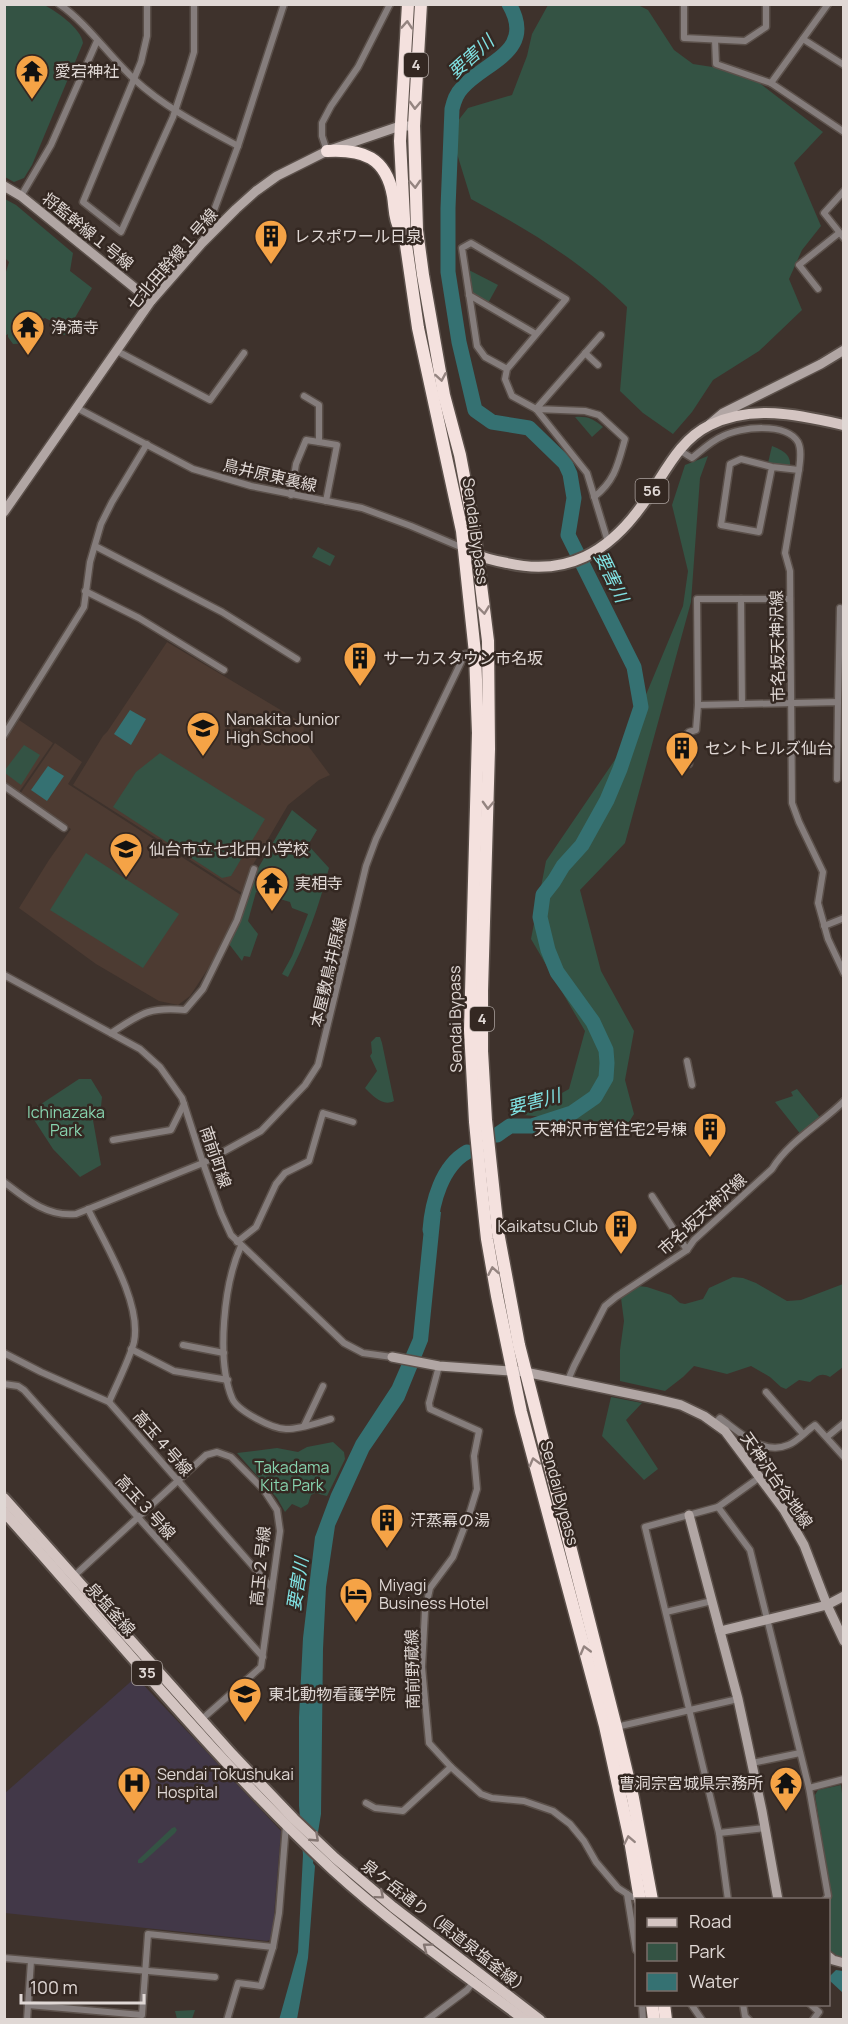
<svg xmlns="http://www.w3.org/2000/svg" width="848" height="2024" font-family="Manrope,'Noto Sans JP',sans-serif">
  <rect width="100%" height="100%" fill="#3e322c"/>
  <!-- education -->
  <g fill="#4d3b32">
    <path d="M167 642 304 724 303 739 330 775 319 780 288 805 251 868 242 893 73 785 103 736 107 732Z"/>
    <path d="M19 720 53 743 19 792 5 782V742Z"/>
    <path d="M55 743 82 762 68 784 241 895 234 920 217 955 190 996 178 1005 159 1001 96 964 19 908 49 860 71 829 20 794Z"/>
  </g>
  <!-- medical -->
  <path fill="#423848" d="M136 1677 281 1831 272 1939 267 1941 5 1913 4 1794Z"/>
  <!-- green -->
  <g fill="#345344">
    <path d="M5 4H42C55 10 81 28 83 43L32 165 24 178 14 182 5 177Z"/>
    <path d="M548 5H638L648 10 674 50 693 64 745 72 823 132 794 163 821 226 802 250 789 279 802 310 759 351 713 380 692 412 673 434 643 413 620 391 627 307C582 262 527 229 471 199L450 131 468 108 512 95 527 56 532 34Z"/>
    <path d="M5 199 16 205 73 253 70 271 92 288 65 335 52 334 51 321 45 318 37 321 32 343 13 344 8 337V334L5 336V275L9 262 5 258Z"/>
    <path d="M465 268 498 285 487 305 469 295Z"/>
    <path d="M575 417C587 416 594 419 603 427L592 437Z"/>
    <path d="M772 446C782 450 791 454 790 466L768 463Z"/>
    <path d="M708 456 700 478 691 602 625 843 580 890 601 971 634 1031 625 1080 634 1114 626 1127 601 1122 523 1115 569 1089 585 1031 531 939 546 861 625 745 683 606 688 571 672 505 685 465Z"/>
    <path d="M318 547 335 556 330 566 312 557Z"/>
    <path d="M24 745 40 755 21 785 5 773V770Z"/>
    <path d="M160 753 265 819 231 876 222 878 113 807 136 772Z"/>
    <path d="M292 810 317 830 308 845 329 868C319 906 306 943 288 977L282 974 292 956 308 914 292 908 290 902 256 892 248 921 258 934 250 957 244 956 242 961 229 944 257 870Z"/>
    <path d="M86 853 179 914 143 968 50 910Z"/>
    <path d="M376 1037H380L382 1043 394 1101C383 1107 373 1096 365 1088L377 1071 370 1056 372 1053 371 1042Z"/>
    <path d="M79 1079H91L102 1097 101 1107 91 1109 101 1165 80 1177 53 1149 29 1112Z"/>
    <path d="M797 1089 822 1120 802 1136 775 1102 793 1096 791 1092Z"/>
    <path d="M733 1277 743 1278 756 1283 787 1301 801 1300 843 1284V1367L830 1377C821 1372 817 1376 810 1382L799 1380 786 1389 781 1387 770 1377 751 1366 727 1374 694 1366 683 1377 665 1391 620 1381V1350L624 1321 621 1298 638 1286 647 1287 671 1295 680 1303 685 1304 703 1299 709 1288Z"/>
    <path d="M611 1397 642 1403 626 1420 658 1469 644 1480 602 1436Z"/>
    <path d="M333 1442 344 1452 345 1459 327 1496 315 1493 311 1495 308 1504 301 1508 292 1504 285 1512 277 1498 237 1453 277 1448 298 1452 307 1447Z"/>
    <path d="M841 1785 844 1810 843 1957 836 1955 829 1949 828 1901 831 1894 815 1795 818 1790Z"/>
    <path d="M175 1827 177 1830 175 1833 142 1863H138V1860L172 1828Z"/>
    <path d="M195 2010 192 2019H177L175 2011Z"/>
  </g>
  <!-- water -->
  <g fill="#357172">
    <path d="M130 710 146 719 131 745 114 734Z"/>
    <path d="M48 766 64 776 47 801 31 790Z"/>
    <path d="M426 1208 441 1212 428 1341 404 1400 369 1451 335 1526 326 1587 323 1649 321 1814 313 1863 315 1866 308 1958 297 2019 279 2020 298 1952 303 1855 299 1806V1717L303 1638 315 1537 331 1494 356 1441 392 1386 413 1338Z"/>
    <path d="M836 1970 843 1971V1993L829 1980V1977Z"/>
  </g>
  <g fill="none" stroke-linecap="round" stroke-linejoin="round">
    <!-- river -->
    <g stroke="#357172" stroke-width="15">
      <path d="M497 1135 510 1126H532L572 1113 595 1097 606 1078 607 1063 606 1050 593 1022 557 972 548 950 540 917 543 895 554 881 563 866 582 845 607 800 620 769 641 707 634 667 568 535 574 498 570 474 565 463 529 428 492 422 475 410 459 342 448 272V208L452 109C454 101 456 94 462 88 484 62 537 52 509 4"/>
      <path d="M430 1230C432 1202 442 1166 467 1152"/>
    </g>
    <defs>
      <g id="street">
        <path d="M59 4C87 23 109 56 134 79 164 107 201 126 238 146"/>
        <path d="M147 4V36L141 62 83 202 121 232 173 117 188 72 194 52V4"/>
        <path d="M684 4V38L745 41 766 27V4"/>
        <path d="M803 39 844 65"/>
        <path d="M715 40 716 64 771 83 844 132"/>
        <path d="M771 83 828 4"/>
        <path d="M327 151 322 136V123L331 106 358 67 390 4"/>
        <path d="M844 191 824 213 844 238"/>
        <path d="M21 196 51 145 97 41"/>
        <path d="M203 240 238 146 284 4"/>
        <path d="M818 289 799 265 839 233"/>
        <path d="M469 295 536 334"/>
        <path d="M117 351 210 400 244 353"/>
        <path d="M585 353 598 365"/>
        <path d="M507 369 485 357 477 346 462 248 471 243 566 299 507 369 505 379 512 396 536 409 587 473 608 542"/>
        <path d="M304 396 319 405V442L337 445 326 501"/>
        <path d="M77 408 193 469 251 486 362 508 411 526 463 548"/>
        <path d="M679 450 692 458C702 450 711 441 723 436 740 427 786 422 798 442 802 450 800 461 799 470L785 553 790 571 792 803 799 822 823 872 818 903 828 939 844 973"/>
        <path d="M772 467 759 532 721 525 730 464 741 459 772 467 799 470"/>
        <path d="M291 495 296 464 306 440 319 442"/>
        <path d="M594 497C615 481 618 464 625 439L599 415 585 411 536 409 601 335"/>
        <path d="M95 546 222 612 297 659"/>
        <path d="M85 591 139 618 224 670"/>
        <path d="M741 599 742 704"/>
        <path d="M838 702 840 608"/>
        <path d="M698 705 838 702 837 779"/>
        <path d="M689 732 677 743 675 753 689 764V732L696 730 698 705 697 599H790"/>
        <path d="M4 735 84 607 90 562 101 524 112 502 147 444"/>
        <path d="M4 786 64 828"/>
        <path d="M824 926 844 918"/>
        <path d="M4 975 140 1049 160 1067 182 1098 203 1163 221 1213 231 1235 344 1343 363 1353 392 1357"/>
        <path d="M111 1033C142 1013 148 1007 185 1010L203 989 237 920 254 869"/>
        <path d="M687 1061 692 1085"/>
        <path d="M113 1140 171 1130 184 1104"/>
        <path d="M4 1182C26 1199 47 1217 76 1214L203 1163 261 1131 305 1085 318 1065 366 866 376 839 465 654 475 653"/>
        <path d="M652 1196 687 1250"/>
        <path d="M88 1209C105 1244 142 1303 134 1342 130 1358 116 1386 109 1402"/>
        <path d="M237 1242 256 1227 276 1184 285 1173 309 1161 323 1113 353 1122"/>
        <path d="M241 1246C224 1283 216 1359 232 1398 237 1411 273 1429 286 1429 301 1429 317 1423 331 1419"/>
        <path d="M183 1345 224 1353"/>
        <path d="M131 1349 174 1371 228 1380"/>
        <path d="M4 1353 41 1372 109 1402 272 1588"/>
        <path d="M439 1366 429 1403 430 1409 479 1431 474 1456 477 1489 469 1515 453 1557 430 1588 425 1611 422 1667 429 1743 451 1767 481 1794 492 1798 524 1801 553 1811 570 1824 584 1841 596 1862 618 1888 632 1897H640"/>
        <path d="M568 1380 574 1366 605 1306 616 1297 687 1250 694 1240 772 1169C789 1141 821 1124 844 1101"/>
        <path d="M4 1384 18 1386 24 1390 263 1657"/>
        <path d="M766 1392 803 1434"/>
        <path d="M715 1423 720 1418C738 1431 763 1456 788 1445 797 1442 806 1431 815 1425L844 1457"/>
        <path d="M304 1426 323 1386"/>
        <path d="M827 1437 844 1423"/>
        <path d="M718 1507 750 1550 809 1788 828 1896 825 1900"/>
        <path d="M74 1576 206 1455 217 1452 231 1457 264 1490 277 1510 280 1531 261 1667 201 1720"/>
        <path d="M666 1612 712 1601"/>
        <path d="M616 1727 738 1699"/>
        <path d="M752 1763 800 1753"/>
        <path d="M809 1788 844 1779"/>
        <path d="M366 1803 375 1808 403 1811 451 1767"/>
        <path d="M719 1833 765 1828"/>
        <path d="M627 1894 636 1950"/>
        <path d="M728 1900 719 1833 645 1527 718 1507 760 1477"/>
        <path d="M4 1958 215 1977"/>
        <path d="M642 2004 643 2020"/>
        <path d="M691 2004 702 2020"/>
        <path d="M743 2004 745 2016 749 2020"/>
        <path d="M810 2004 819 2012 813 2020"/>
        <path d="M28 2005 142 2015 148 1934 273 1947"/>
        <path d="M27 2020 31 1961"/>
        <path d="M227 2020 238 1983 261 1986 273 1947 279 1913 286 1825"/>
        <path d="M427 2020 467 1990 475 1980"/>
      </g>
      <g id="secondary">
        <path d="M4 186 21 196 151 301"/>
        <path d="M710 424 723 413 821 364 844 350"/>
        <path d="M4 512 151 301 202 243 236 209 256 191 277 176 327 151 400 126H414"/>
        <path d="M392 1357 439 1366 525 1372 656 1399 681 1405 704 1416 725 1431 784 1510 804 1545 827 1605 844 1641"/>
        <path d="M689 1515 738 1699 762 1811 778 1900"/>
        <path d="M720 1631 827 1605 844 1596"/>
        <path d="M828 1956 833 1960 844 1963"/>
      </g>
      <g id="primary">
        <path d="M472 553C483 558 496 561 507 563 567 577 609 552 643 504 664 476 677 441 710 425 753 404 799 415 844 425"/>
        <path d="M4 1498 232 1754 294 1819 335 1858 393 1907 540 2020"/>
        <path d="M4 1512C112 1632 214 1759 332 1869 392 1924 459 1971 525 2020"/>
      </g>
      <g id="highway">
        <path d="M408 4 400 141 405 238 418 328 462 531 475 653 478 733 470 1030 475 1122 481 1184 487 1239 497 1296 521 1412 605 1726 630 1840 640 1900"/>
        <path d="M421 4 414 126 417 230 423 275 444 395 460 455 474 529 488 641 489 749 482 991V1051L486 1120 498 1232 519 1345 616 1727 633 1798 652 1900"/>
        <path d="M327 151C363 149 386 157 393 196 395 208 394 219 400 229"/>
        <path d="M652 2004 654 2020"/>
        <path d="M664 2004 666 2020"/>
      </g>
    </defs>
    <!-- street casing -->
    <use href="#street" stroke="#5b504a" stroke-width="9"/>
    <!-- secondary casing -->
    <use href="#secondary" stroke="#5b504a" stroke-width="12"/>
    <!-- primary casing -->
    <use href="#primary" stroke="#5b504a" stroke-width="14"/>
    <!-- highway casing -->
    <use href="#highway" stroke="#5b504a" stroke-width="15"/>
    <!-- street -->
    <use href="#street" stroke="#857d7c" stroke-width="6"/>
    <!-- secondary -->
    <use href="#secondary" stroke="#b1a6a4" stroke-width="9"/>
    <!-- primary -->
    <use href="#primary" stroke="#d4c5c2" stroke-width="10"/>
    <!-- highway -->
    <use href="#highway" stroke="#f4e1de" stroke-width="12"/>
  </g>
  <!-- one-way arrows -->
  <defs><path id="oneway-chevron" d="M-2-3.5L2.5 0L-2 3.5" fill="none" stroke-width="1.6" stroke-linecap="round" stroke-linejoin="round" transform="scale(1.5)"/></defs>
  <g stroke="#948480">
    <use href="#oneway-chevron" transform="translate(407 25) rotate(-86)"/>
    <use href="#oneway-chevron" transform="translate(415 105) rotate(92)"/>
    <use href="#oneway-chevron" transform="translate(415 184) rotate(87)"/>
    <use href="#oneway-chevron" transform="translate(441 377) rotate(80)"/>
    <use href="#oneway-chevron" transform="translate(484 610) rotate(83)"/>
    <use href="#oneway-chevron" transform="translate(488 805) rotate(92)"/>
    <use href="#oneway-chevron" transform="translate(493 1271) rotate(-100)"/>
    <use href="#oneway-chevron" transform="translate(534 1462) rotate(-105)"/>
    <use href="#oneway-chevron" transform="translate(585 1650) rotate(-105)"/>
    <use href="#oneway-chevron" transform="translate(629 1840) rotate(-101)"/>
  </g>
  <g stroke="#847672">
    <use href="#oneway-chevron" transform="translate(315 1838) rotate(43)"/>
    <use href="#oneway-chevron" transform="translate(380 1895) rotate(40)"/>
    <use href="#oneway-chevron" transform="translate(427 1947) rotate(-143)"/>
  </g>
  <!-- icons -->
  <defs>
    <symbol id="temple-pin" viewBox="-11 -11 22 30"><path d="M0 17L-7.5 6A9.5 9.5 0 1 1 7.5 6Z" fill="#f5a346" stroke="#342822"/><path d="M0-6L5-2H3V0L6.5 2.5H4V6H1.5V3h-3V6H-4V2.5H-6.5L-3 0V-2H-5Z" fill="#111"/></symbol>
    <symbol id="building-pin" viewBox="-11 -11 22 30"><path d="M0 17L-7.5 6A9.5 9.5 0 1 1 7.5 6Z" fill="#f5a346" stroke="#342822"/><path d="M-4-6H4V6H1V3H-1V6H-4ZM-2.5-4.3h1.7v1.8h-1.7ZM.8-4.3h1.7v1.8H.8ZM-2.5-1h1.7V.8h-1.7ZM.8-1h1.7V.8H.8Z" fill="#111"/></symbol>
    <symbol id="school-pin" viewBox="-11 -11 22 30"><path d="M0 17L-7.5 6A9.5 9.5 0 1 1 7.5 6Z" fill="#f5a346" stroke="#342822"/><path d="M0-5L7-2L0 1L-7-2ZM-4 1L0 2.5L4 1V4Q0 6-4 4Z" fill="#111"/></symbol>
    <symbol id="hotel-pin" viewBox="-11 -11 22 30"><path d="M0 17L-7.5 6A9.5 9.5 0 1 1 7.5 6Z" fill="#f5a346" stroke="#342822"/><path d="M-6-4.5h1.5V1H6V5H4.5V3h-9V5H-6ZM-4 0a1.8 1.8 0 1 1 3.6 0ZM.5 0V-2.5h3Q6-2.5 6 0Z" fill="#111"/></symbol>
    <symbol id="hospital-pin" viewBox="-11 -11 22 30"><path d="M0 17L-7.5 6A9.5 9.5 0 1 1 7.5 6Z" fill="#f5a346" stroke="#342822"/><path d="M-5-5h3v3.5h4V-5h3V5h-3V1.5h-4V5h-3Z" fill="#111"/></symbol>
  </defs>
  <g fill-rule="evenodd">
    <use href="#temple-pin" x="13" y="52" width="38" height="52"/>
    <use href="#building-pin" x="252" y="217" width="38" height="52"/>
    <use href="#temple-pin" x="9" y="308" width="38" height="52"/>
    <use href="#building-pin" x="341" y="639" width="38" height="52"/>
    <use href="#school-pin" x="184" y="709" width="38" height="52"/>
    <use href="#building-pin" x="663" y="729" width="38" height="52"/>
    <use href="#school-pin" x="107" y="830" width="38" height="52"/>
    <use href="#temple-pin" x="253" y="864" width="38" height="52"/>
    <use href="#building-pin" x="691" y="1110" width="38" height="52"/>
    <use href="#building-pin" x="602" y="1207" width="38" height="52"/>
    <use href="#building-pin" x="368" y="1501" width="38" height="52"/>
    <use href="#hotel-pin" x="337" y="1575" width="38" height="52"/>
    <use href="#school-pin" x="226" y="1675" width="38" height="52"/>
    <use href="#hospital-pin" x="115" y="1764" width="38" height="52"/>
    <use href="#temple-pin" x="767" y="1764" width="38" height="52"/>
  </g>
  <g text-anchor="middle" stroke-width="5" stroke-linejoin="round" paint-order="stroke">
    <!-- shield labels -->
    <g fill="#342822" stroke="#aca39f" stroke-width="1.5">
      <rect x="404" y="53" width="24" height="24" rx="4.5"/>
      <rect x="635.5" y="479" width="33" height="24" rx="4.5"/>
      <rect x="470" y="1007" width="24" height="24" rx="4.5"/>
      <rect x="132" y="1661" width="30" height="24" rx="4.5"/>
    </g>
    <g font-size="15" font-weight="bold" fill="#e0d8d5">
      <text x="416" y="70">4</text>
      <text x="652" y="496">56</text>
      <text x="482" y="1024">4</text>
      <text x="147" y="1678">35</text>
    </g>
    <!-- poi labels -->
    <g font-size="16" fill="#e0d8d5" stroke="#342822" text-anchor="start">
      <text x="55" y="77">愛宕神社</text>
      <text x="294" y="242">レスポワール日泉</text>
      <text x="51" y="333">浄満寺</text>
      <text x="383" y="664">サーカスタウン市名坂</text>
      <text x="226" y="725">Nanakita Junior<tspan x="226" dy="18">High School</tspan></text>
      <text x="705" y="754">セントヒルズ仙台</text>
      <text x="149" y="855">仙台市立七北田小学校</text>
      <text x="295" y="889">実相寺</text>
      <text x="687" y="1135" text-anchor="end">天神沢市営住宅2号棟</text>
      <text x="598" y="1232" text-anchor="end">Kaikatsu Club</text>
      <text x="410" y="1526">汗蒸幕の湯</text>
      <text x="379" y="1591">Miyagi<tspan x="379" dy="18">Business Hotel</tspan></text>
      <text x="268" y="1700">東北動物看護学院</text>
      <text x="157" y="1780">Sendai Tokushukai<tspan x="157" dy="18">Hospital</tspan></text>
      <text x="763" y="1789" text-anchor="end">曹洞宗宮城県宗務所</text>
    </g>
    <!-- street labels -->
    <g font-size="16" fill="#e0d8d5" stroke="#342822">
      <text transform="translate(88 231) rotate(39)" y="6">将監幹線１号線</text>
      <text transform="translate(172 259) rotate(-49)" y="6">七北田幹線１号線</text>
      <text transform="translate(270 475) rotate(13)" y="6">鳥井原東裏線</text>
      <text transform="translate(476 531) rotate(82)" y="6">Sendai Bypass</text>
      <text transform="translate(777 646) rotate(-91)" y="6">市名坂天神沢線</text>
      <text transform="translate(328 972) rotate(-77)" y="6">本屋敷鳥井原線</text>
      <text transform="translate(455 1019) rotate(-91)" y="6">Sendai Bypass</text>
      <text transform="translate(216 1157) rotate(71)" y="6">南前町線</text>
      <text transform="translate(702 1214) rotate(-42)" y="6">市名坂天神沢線</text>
      <text transform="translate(163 1443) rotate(49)" y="6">高玉４号線</text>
      <text transform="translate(777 1480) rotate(55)" y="6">天神沢台谷地線</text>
      <text transform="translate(560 1493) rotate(75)" y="6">Sendai Bypass</text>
      <text transform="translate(146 1507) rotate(48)" y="6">高玉３号線</text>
      <text transform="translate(260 1566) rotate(-84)" y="6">高玉２号線</text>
      <text transform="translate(111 1609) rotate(48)" y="6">泉塩釜線</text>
      <text transform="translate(412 1669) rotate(-91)" y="6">南前野蔵線</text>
      <text transform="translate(446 1927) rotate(38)" y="6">泉ケ岳通り（県道泉塩釜線）</text>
    </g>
    <!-- park labels -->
    <g font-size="16" fill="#87d3ae" stroke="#342822">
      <text x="66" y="1118">Ichinazaka<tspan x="66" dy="18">Park</tspan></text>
      <text x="292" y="1473">Takadama<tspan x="292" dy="18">Kita Park</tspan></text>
    </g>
    <!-- water labels -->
    <g font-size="18" font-style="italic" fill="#80e2e3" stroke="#342822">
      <text transform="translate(471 57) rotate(-42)" y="6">要害川</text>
      <text transform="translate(611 577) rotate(64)" y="6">要害川</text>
      <text transform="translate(534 1102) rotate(-15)" y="6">要害川</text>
      <text transform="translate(298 1584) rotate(-81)" y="6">要害川</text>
    </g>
  </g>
  <!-- border -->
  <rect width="848" height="2024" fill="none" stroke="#e0d8d5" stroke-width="12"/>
  <!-- legend -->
  <rect x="635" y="1898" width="195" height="108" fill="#342822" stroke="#796e6a" stroke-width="1.5"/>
  <rect x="647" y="1918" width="30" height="9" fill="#d4c5c2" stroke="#796e6a" stroke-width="1.5"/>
  <text x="689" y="1928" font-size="18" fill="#e0d8d5">Road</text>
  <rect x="647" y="1943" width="30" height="18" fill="#345344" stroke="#796e6a" stroke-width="1.5"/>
  <text x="689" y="1958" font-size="18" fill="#e0d8d5">Park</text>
  <rect x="647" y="1973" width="30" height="18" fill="#357172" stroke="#796e6a" stroke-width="1.5"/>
  <text x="689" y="1988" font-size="18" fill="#e0d8d5">Water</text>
  <!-- scale -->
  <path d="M21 1994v9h123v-9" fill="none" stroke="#e0d8d5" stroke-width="3"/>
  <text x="30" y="1994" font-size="18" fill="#e0d8d5" stroke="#342822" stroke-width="4.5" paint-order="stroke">100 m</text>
</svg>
